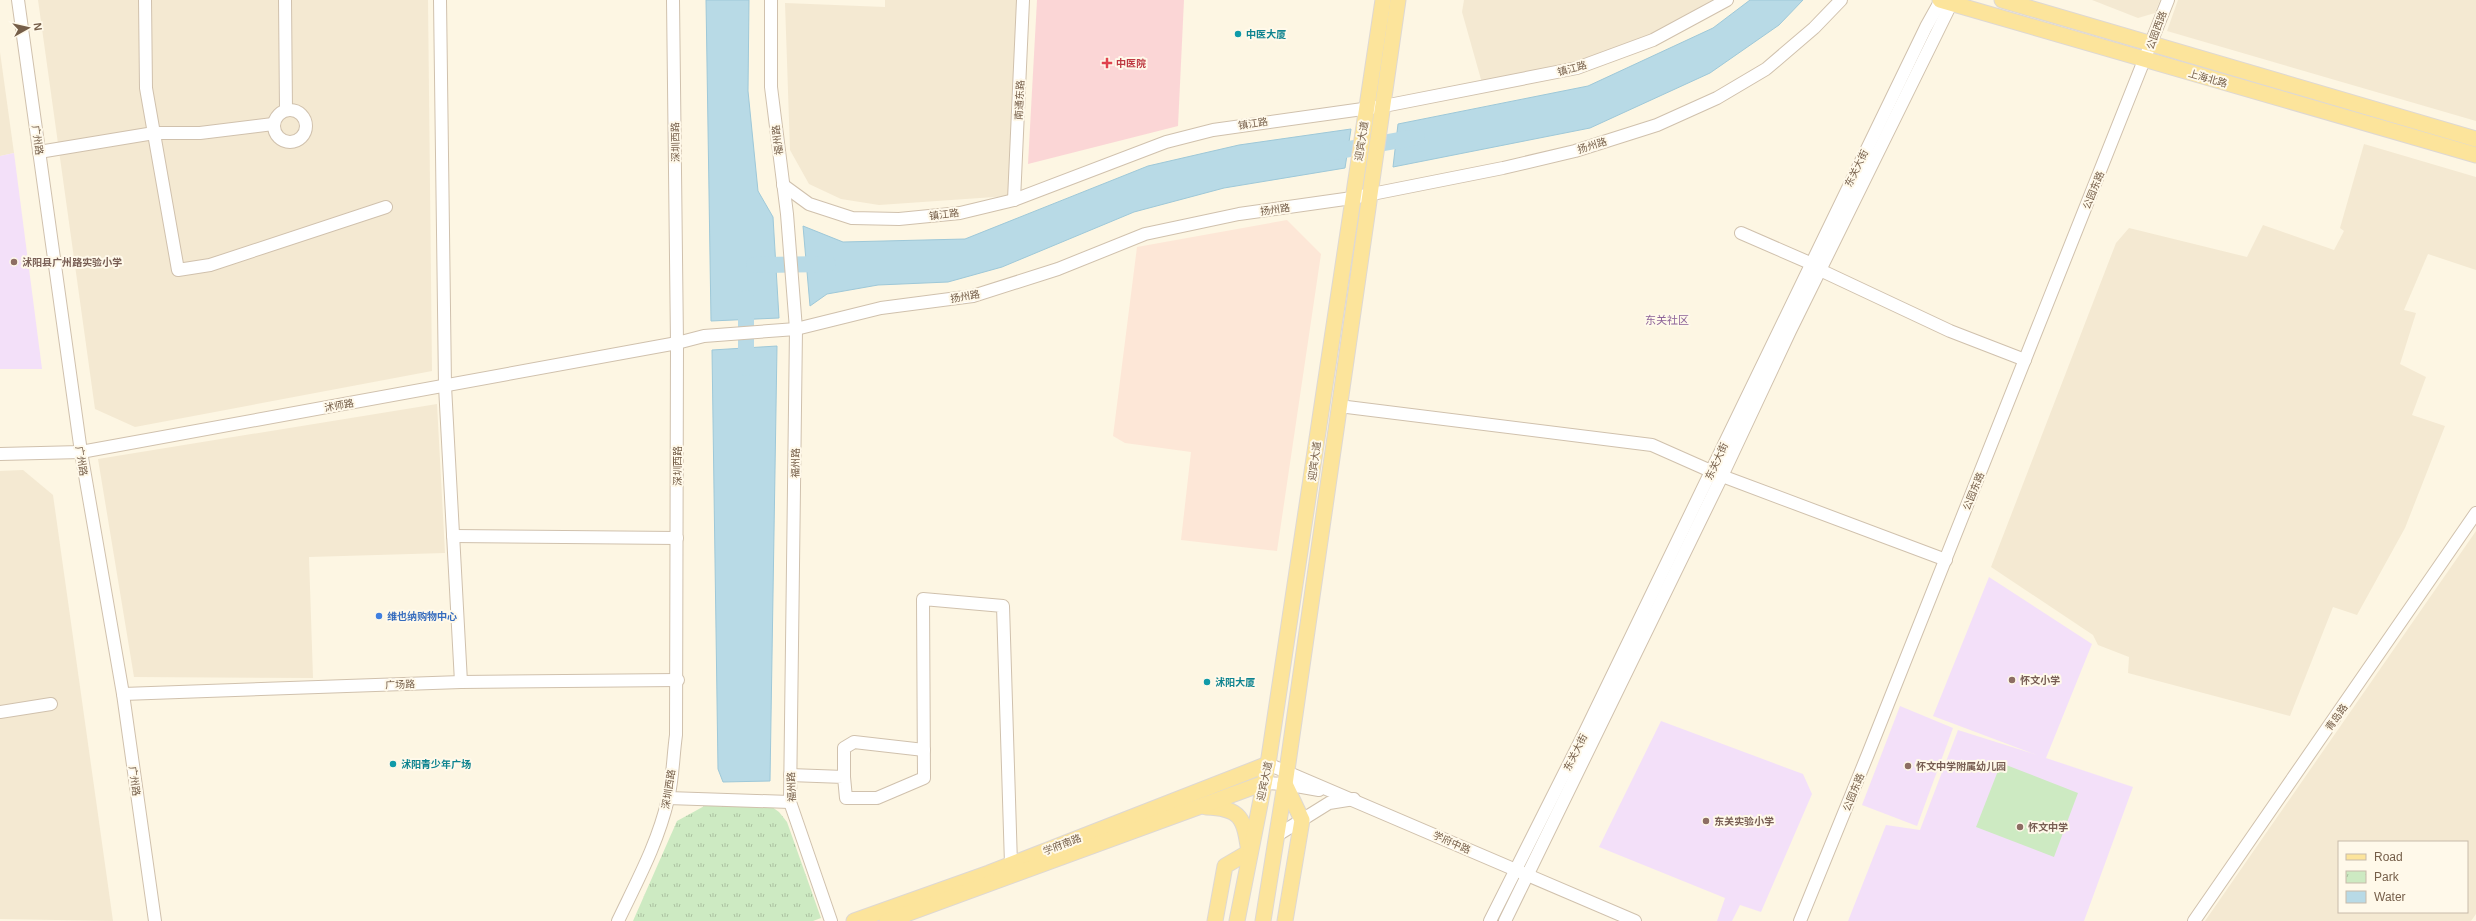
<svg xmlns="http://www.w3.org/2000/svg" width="2476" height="921" font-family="Arial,'Noto Sans SC',sans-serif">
  <defs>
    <pattern id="park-tufts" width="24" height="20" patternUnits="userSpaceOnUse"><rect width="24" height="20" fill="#cdeac2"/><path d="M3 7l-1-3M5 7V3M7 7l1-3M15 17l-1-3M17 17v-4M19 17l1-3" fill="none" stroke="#abc1a0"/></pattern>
  </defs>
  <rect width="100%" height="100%" fill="#fdf6e3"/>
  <!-- residential -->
  <g fill="#f4e9d2" fill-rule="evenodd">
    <path d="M38 0H428L432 371 135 427 95 409Z"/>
    <path d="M885 0H1018L1009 196 879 205 841 199 809 184 790 150 785 3 885 7Z"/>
    <path d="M1464 0H1714L1658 32 1577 61 1482 83 1462 12Z"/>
    <path d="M2092 0H2160L2155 13 2138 18Z"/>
    <path d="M2178 0H2476V121L2167 31Z"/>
    <path d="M0 52 14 153 0 156Z"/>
    <path d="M2364 144 2476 177V270L2428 254 2404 310 2416 313 2400 364 2426 377 2412 415 2445 426 2405 528 2357 615 2333 607 2290 716 2128 673 2129 657 2098 645 2093 635 1991 567 2116 243 2129 228 2247 257 2263 225 2334 250 2344 231 2340 228Z"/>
    <path d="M437 404 445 553 309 557 313 678 134 677 98 459Z"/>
    <path d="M23 470 53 495 113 921 0 919V471Z"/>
    <path d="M2476 531V914L2471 921H2205ZM2339 842H2467V912H2339Z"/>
  </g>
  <!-- commercial -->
  <path fill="#fde7d7" d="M1287 220 1321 254 1277 551 1181 540 1191 452 1125 443 1113 436 1137 247Z"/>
  <!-- education -->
  <g fill="#f3e0f9">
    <path d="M14 153 42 369H0V156Z"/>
    <path d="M1989 577 2092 644 2046 758 2133 787 2084 921H1848L1886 825 1920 830 1958 730 2037 755 1933 716Z"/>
    <path d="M1900 706 1953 728 1917 826 1862 805Z"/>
    <path d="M1661 721 1803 774 1812 794 1761 912 1740 905 1732 921H1717L1725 898 1599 847Z"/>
  </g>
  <!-- medical -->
  <path fill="#fbd6d6" d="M1037 0H1184L1178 126 1028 164Z"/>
  <!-- grass -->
  <path fill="#cdeac2" d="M2001 763 2078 793 2054 857 1976 827Z"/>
  <!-- park -->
  <path fill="url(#park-tufts)" d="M708 804H768L779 812 787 822 821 918 813 921H633L677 821Z"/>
  <!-- water -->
  <g fill="#b8dae6" stroke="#9ec8d8">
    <path d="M706 0H749L748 91 758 191 773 217 779 318 711 321Z"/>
    <path d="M1750 0H1803L1779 25 1710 73 1590 128 1393 167 1398 124 1588 86 1713 28Z"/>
    <path d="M1351 129 1345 168 1224 188 1134 212 1002 267 948 282 878 285 827 294 810 306 803 226 843 242 965 239 1148 166 1239 145Z"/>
    <path d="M777 346 770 781 723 782 718 769 712 350Z"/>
  </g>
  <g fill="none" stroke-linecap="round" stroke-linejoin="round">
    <!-- river -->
    <g stroke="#b8dae6" stroke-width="16">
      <path d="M1327 153 1417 137"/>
      <path d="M754 265 828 264"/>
      <path d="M746 298V368"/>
    </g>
    <defs>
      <g id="minor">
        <path d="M18 0 81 452 123 694 155 921"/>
        <path d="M145 0 146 88 178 270 210 265 386 207"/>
        <path d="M285 0 286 110"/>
        <path d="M440 0 445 386 461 682"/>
        <path d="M771 0V87L787 214 796 329 790 802 831 921"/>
        <circle cx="290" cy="126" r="16"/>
        <path d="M39 152 154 133H200L273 124"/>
        <path d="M783 185 809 204 852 218 899 219 960 213 1014 200 1166 142 1213 130 1384 106 1577 68 1653 40 1727 0"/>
        <path d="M1014 200 1023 0"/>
        <path d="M1741 233 1810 263 1820 270 1950 331 2025 360"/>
        <path d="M1339 406 1652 445 1722 476 1946 560"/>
        <path d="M0 454 81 452 677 343 704 336 796 329 881 308 973 296 1058 269 1145 234 1239 214 1352 198 1503 168 1575 151 1657 125 1717 98 1766 69 1814 28 1841 0"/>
        <path d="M453 536 677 538"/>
        <path d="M123 694 461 682 678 680"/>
        <path d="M0 712 51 704"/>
        <path d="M1268 764 1635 921"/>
        <path d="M790 775 844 777 846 798H877L924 778 923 599 1003 606 1011 864"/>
        <path d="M844 777V748L854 742 924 750"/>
        <path d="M1264 783 1285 784 1319 790"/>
        <path d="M668 798 790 802"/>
        <path d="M1276 836 1329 803 1354 799"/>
        <path d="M618 921C637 881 658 843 668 799 673 778 673 756 676 735L677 343 673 0"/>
        <path d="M1490 921 1585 732 1926 27 1941 0"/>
        <path d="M1505 921 1722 476 1790 331 1953 0"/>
        <path d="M1800 921 1868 754 2168 0"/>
        <path d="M2194 921 2476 513"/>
      </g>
      <g id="major">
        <path d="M1940 0 2476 155"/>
        <path d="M2002 0 2476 139"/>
        <path d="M1285 784 1302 820 1285 921"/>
        <path d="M1206 807C1242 808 1244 819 1249 852L1225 866 1215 921"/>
        <path d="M854 921 989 873 1268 764"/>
        <path d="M887 921 1264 783"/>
        <path d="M1237 921 1268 764 1383 0"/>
        <path d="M1263 921 1285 784 1398 0"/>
      </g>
    </defs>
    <!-- minor casing -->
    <use href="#minor" stroke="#d0c1ad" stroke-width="14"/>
    <!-- major casing -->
    <use href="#major" stroke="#ded8d3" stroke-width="17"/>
    <!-- minor -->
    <use href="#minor" stroke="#fff" stroke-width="12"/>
    <!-- major -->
    <use href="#major" stroke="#fce49b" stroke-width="15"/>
  </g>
  <!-- markers -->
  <g fill="#0f9aa8" stroke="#fff9ea" stroke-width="1.5">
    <circle cx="1238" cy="34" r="4"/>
    <circle cx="1207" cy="682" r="4"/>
    <circle cx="393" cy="764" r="4"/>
  </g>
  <path fill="#e0444e" stroke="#fff9ea" stroke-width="1.5" d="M1105 57h4v4h4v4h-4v4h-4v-4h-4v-4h4z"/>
  <g fill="#8d6e63" stroke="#fff9ea" stroke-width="1.5">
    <circle cx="14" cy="262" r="4"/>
    <circle cx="2012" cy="680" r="4"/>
    <circle cx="1908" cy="766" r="4"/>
    <circle cx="1706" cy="821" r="4"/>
    <circle cx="2020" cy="827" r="4"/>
  </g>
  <circle fill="#3f7fe0" stroke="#fff9ea" stroke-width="1.5" cx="379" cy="616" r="4"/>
  <g text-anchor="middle" stroke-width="4" stroke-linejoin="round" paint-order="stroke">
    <!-- street labels -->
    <g font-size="10" fill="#755e49" stroke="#fff9ea">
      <text transform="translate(2156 30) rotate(-70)" y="4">公园西路</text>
      <text transform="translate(1572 68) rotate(-15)" y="4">镇江路</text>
      <text transform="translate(2208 78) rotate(16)" y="4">上海北路</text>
      <text transform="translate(1019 100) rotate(-87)" y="4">南通东路</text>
      <text transform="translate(1253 123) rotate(-9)" y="4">镇江路</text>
      <text transform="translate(38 140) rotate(82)" y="4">广州路</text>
      <text transform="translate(777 140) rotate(-97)" y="4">福州路</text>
      <text transform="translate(1361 141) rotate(-81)" y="4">迎宾大道</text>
      <text transform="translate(675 142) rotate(-91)" y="4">深圳西路</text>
      <text transform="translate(1592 145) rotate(-17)" y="4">扬州路</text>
      <text transform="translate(1856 168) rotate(-64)" y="4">东关大街</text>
      <text transform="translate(2093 190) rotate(-68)" y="4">公园东路</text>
      <text transform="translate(1275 209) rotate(-8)" y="4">扬州路</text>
      <text transform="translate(944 214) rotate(-7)" y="4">镇江路</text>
      <text transform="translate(965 296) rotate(-10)" y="4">扬州路</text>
      <text transform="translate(339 405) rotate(-10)" y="4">沭师路</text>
      <text transform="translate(82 461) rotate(81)" y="4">广州路</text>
      <text transform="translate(1314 461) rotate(-82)" y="4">迎宾大道</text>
      <text transform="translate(1716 461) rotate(-65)" y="4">东关大街</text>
      <text transform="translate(795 463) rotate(-89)" y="4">福州路</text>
      <text transform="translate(677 466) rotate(-90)" y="4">深圳西路</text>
      <text transform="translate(1973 491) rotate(-68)" y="4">公园东路</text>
      <text transform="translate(400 684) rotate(-2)" y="4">广场路</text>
      <text transform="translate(2336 717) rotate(-55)" y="4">青岛路</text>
      <text transform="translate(1575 752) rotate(-63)" y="4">东关大街</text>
      <text transform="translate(135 781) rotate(82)" y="4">广州路</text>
      <text transform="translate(1264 781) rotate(-78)" y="4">迎宾大道</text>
      <text transform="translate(791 787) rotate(-92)" y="4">福州路</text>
      <text transform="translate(668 789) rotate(-81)" y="4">深圳西路</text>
      <text transform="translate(1853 792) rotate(-68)" y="4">公园东路</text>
      <text transform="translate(1452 842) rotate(24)" y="4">学府中路</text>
      <text transform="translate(1062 844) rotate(-21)" y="4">学府南路</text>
    </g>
    <!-- culture labels -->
    <g font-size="10" font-weight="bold" fill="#0d838f" stroke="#fff9ea" text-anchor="start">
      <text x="1246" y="38">中医大厦</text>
      <text x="1215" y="686">沭阳大厦</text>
      <text x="401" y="768">沭阳青少年广场</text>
    </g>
    <!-- health labels -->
    <g font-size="10" font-weight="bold" fill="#be3a42" stroke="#fff9ea" text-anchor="start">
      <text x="1116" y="67">中医院</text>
    </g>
    <!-- education labels -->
    <g font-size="10" font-weight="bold" fill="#785e54" stroke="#fff9ea" text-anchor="start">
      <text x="22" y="266">沭阳县广州路实验小学</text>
      <text x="2020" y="684">怀文小学</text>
      <text x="1916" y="770">怀文中学附属幼儿园</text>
      <text x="1714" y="825">东关实验小学</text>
      <text x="2028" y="831">怀文中学</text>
    </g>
    <!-- shop labels -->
    <g font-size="10" font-weight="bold" fill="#366cbe" stroke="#fff9ea" text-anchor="start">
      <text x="387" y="620">维也纳购物中心</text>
    </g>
    <!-- neighbourhood labels -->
    <g font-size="11" fill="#8e6499" stroke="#fff9ea">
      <text x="1667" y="324">东关社区</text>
    </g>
  </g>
  <!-- legend -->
  <rect x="2338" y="841" width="130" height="72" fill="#fff9ea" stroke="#c8bbaa"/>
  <rect x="2346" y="854" width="20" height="6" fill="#fce49b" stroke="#c8bbaa"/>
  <text x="2374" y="861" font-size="12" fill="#755e49">Road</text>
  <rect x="2346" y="871" width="20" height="12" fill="url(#park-tufts)" stroke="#c8bbaa"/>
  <text x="2374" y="881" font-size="12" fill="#755e49">Park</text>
  <rect x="2346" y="891" width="20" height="12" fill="#b8dae6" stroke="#c8bbaa"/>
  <text x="2374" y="901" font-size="12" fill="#755e49">Water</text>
  <!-- north arrow -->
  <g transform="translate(28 28) rotate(82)" stroke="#fff9ea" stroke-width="3" paint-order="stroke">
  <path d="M0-3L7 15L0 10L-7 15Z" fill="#755e49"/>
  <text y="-6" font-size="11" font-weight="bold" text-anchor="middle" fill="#755e49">N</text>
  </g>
</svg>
